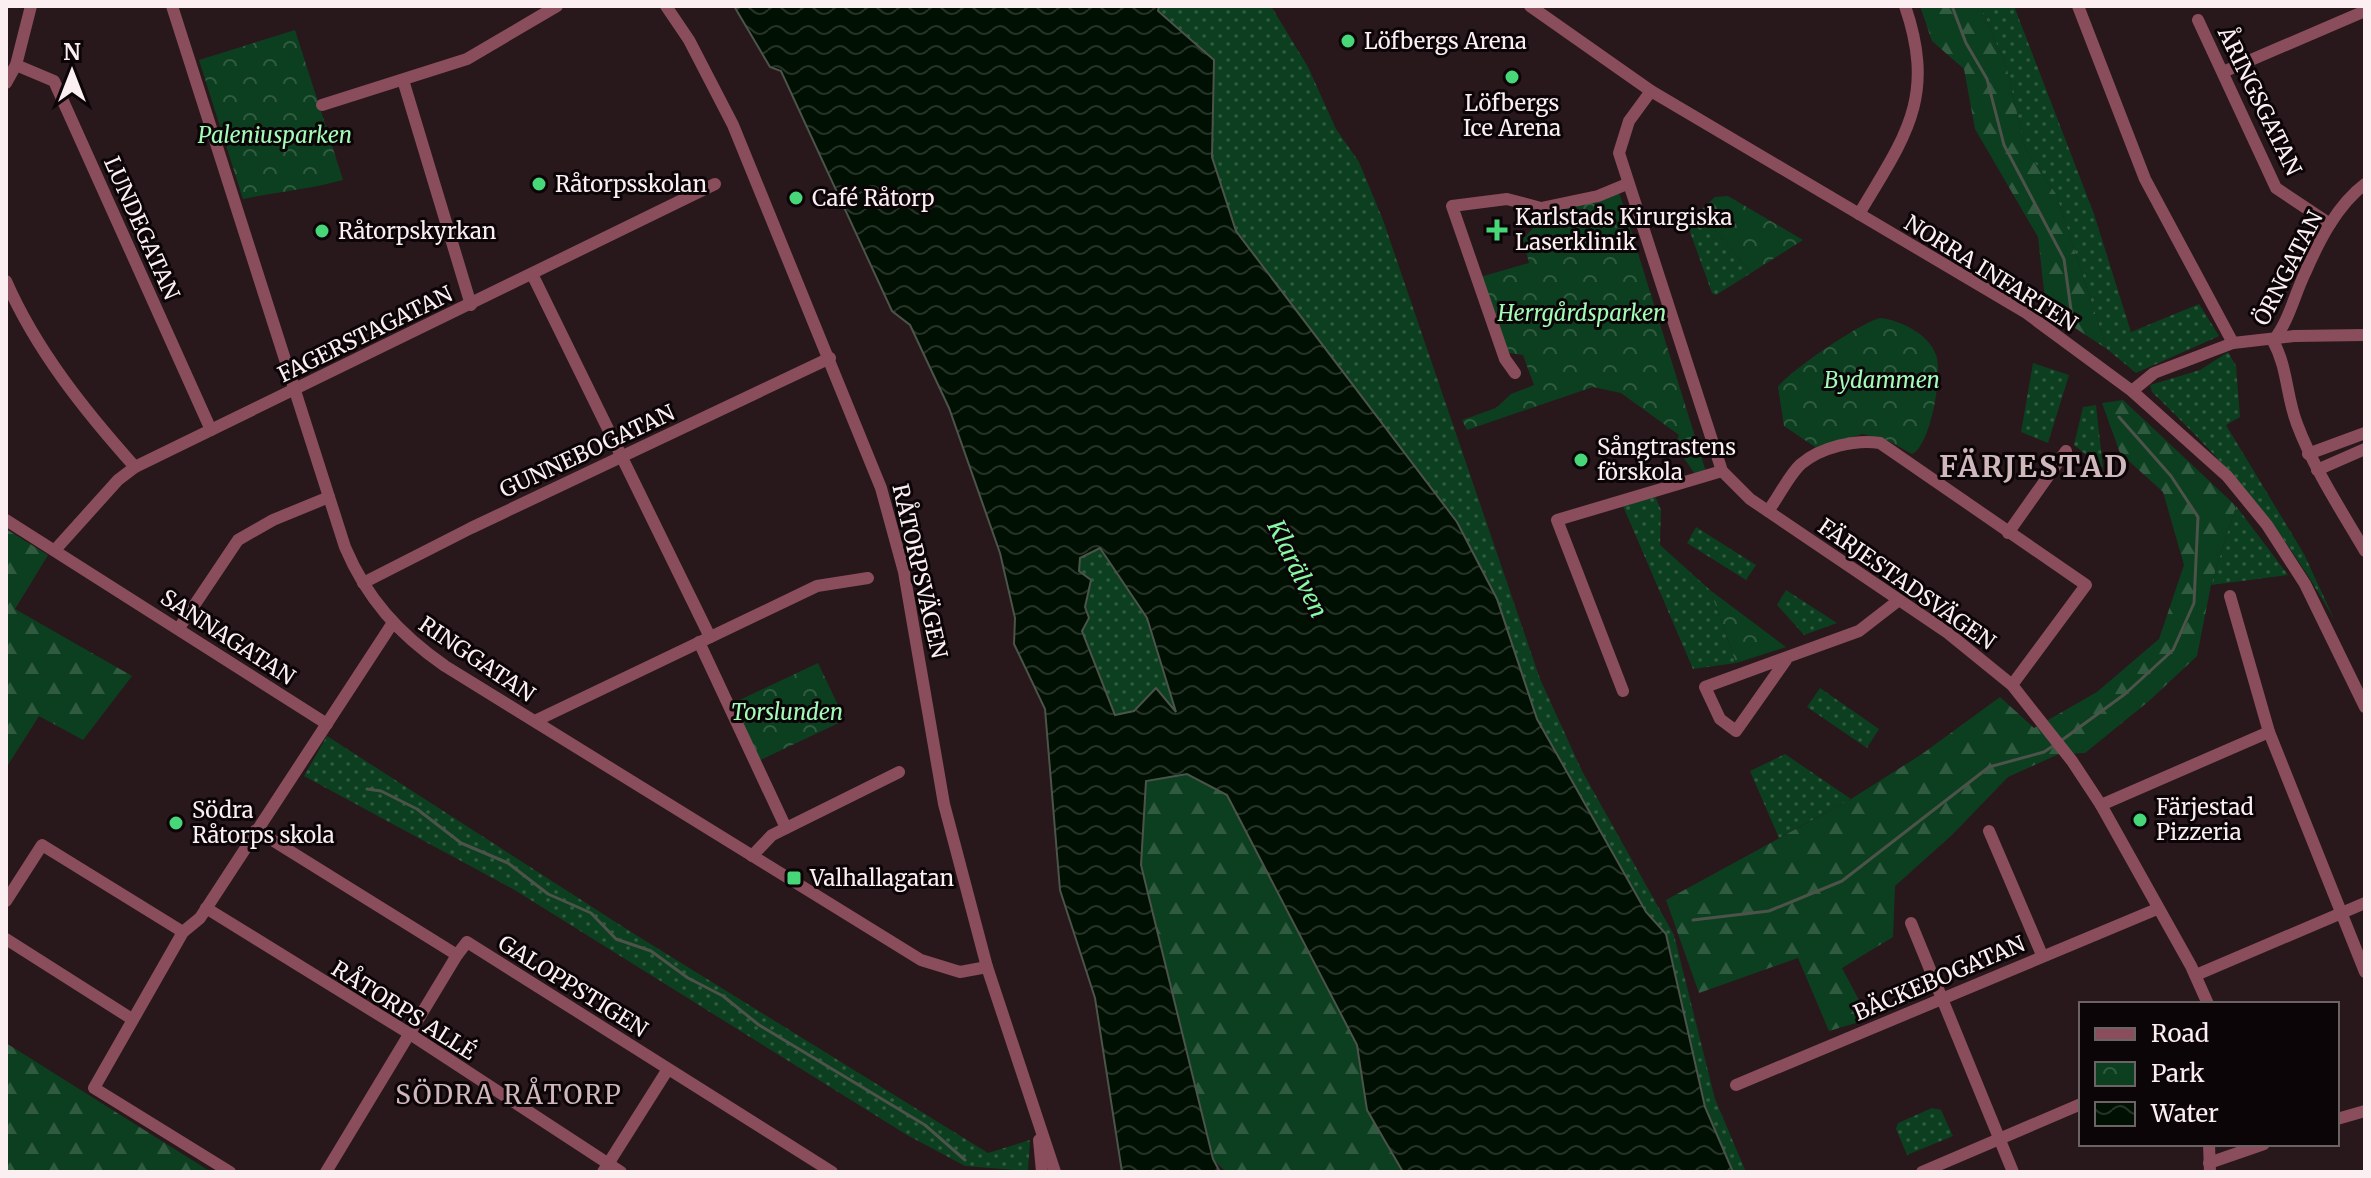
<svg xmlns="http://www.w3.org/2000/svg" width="2371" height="1178" font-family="Merriweather,serif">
  <defs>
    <pattern id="grass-dots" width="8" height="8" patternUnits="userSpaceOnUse" patternTransform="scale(2)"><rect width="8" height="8" fill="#0c3f1f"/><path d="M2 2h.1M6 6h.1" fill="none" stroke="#305b40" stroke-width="1.8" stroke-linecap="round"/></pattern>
    <pattern id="forest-firs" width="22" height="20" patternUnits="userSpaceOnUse" patternTransform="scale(2)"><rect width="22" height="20" fill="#0c3f1f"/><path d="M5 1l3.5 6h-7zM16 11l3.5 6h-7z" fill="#305b40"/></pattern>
    <pattern id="park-crowns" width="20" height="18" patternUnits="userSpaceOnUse" patternTransform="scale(2)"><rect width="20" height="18" fill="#0c3f1f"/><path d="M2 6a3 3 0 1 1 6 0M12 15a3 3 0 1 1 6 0" fill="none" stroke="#305b40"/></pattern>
    <pattern id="water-waves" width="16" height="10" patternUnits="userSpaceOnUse" patternTransform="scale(2)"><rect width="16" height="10" fill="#001002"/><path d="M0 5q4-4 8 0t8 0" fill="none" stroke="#263327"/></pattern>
  </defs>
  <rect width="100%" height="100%" fill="#28171b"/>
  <!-- grass -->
  <g fill="url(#grass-dots)">
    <path d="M1159 6H1271L1308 67 1336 129 1359 162 1383 220 1540 679 1582 771 1674 935 1715 1099 1746 1172H1733L1705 1107 1666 934 1646 912 1537 719 1497 599 1457 522 1236 231 1212 157 1214 60 1158 11Z"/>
    <path d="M1981 6H2014L2094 214 2131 332 2199 304 2219 336 2136 373 2107 349 2056 194 2025 148 2007 69Z"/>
    <path d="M1700 211 1751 273 1716 295 1712 293 1689 229Z"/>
    <path d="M2228 352 2236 366 2240 417 2226 425 2304 554 2335 621C2282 527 2230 467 2152 392L2150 385 2200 370Z"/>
    <path d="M2033 363 2069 375 2048 443 2021 432Z"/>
    <path d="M2096 405 2103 468 2074 445 2083 407Z"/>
    <path d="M1655 496 1661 510 1660 545 1710 590 1736 663 1693 669 1623 506Z"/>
    <path d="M2236 506 2288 575 2211 585Z"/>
    <path d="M1696 527 1756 565 1746 580 1687 543Z"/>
    <path d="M1100 548 1147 618 1178 715 1134 711 1115 715 1082 631 1089 618 1085 607 1091 580 1079 571 1080 558Z"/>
    <path d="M1786 590 1837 623 1804 635 1777 605Z"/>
    <path d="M1820 688 1879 729 1867 748 1807 707Z"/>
    <path d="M327 736 628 930 988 1153 1030 1140 1028 1171 965 1166 907 1135 513 889 304 776Z"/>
    <path d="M1785 754 1851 799 1779 838 1750 771Z"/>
    <path d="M1932 1108 1941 1110 1953 1136 1907 1155 1896 1129 1898 1123Z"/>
  </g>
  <!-- forest -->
  <g fill="url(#forest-firs)">
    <path d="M1920 6H1981L2007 69 2025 148 2056 194 2107 349 2046 309 2038 237 1975 129 1964 69 1932 41Z"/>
    <path d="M2123 400 2236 506 2211 585 2197 656 2149 701 2085 753 2059 754 2008 777 1952 835 1895 886 1893 937 1842 968 1869 1019 1829 1031 1798 958 1699 993 1666 900 1851 799 1922 754 2000 697 2034 728 2097 692 2159 639 2184 565 2163 492 2120 453 2102 403Z"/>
    <path d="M6 529 48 555 15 609 132 676 83 740 39 716 6 768Z"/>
    <path d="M1187 774 1227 795 1357 1045 1367 1110 1403 1172H1226L1213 1159 1141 865 1146 781Z"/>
    <path d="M6 1043 211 1172H6Z"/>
  </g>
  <!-- park -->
  <g fill="url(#park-crowns)">
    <path d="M295 30 343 180C310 189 277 192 243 199L199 60Z"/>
    <path d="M1619 192 1706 472 1695 474 1675 445 1679 435 1621 393 1593 387 1467 430 1462 420 1496 408 1511 394 1534 385 1523 355 1509 353 1480 277 1529 263 1523 239 1547 213Z"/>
    <path d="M1728 196 1803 240 1751 273 1700 211 1715 197Z"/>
    <path d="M1880 318C1900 320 1929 334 1936 355 1943 374 1931 446 1912 454L1887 440 1862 434 1818 449 1784 426 1778 387C1789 371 1862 322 1880 318Z"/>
    <path d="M1710 590 1786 647 1736 663Z"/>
    <path d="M818 663 845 720 756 762 729 705Z"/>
  </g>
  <!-- water -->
  <path fill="url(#water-waves)" stroke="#4c534a" stroke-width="2" fill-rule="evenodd" d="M734 6H1159L1158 11 1214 60 1212 157 1236 231 1457 522 1497 599 1537 719 1646 912 1666 934 1705 1107 1733 1172H1403L1367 1110 1357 1045 1227 795 1187 774 1146 781 1141 865 1213 1159 1220 1172H1122L1095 998 1060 890 1045 709 1014 644 1015 618 1000 553 949 408 910 325 892 311 781 71 770 67ZM1100 548 1147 618 1176 712 1156 688 1134 711 1115 715 1082 631 1089 618 1085 607 1091 580 1079 571 1080 558Z"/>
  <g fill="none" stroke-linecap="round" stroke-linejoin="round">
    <!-- stream -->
    <g stroke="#4c534a" stroke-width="3">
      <path d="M1952 6 1966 43 1987 79 2004 145 2064 259 2073 324"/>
      <path d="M2062 740 2125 694 2173 650 2194 603 2198 517 2171 476 2119 417"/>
      <path d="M367 789 381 791 417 809 461 843 508 863 548 894 591 913 616 939 651 951 688 978 723 996 759 1025 925 1125 965 1160"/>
      <path d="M1693 920 1769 911 1842 881 1989 767 2044 752 2056 744"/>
    </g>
    <!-- minor -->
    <g stroke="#8a4d5c" stroke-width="12">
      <path d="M172 6 345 547C367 599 399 634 445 666L921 960 960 972 987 967"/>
      <path d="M666 6 689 40 733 125 881 488 904 572 944 804 987 967 1055 1172"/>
      <path d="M1530 6 1651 91 2025 312 2132 391 2227 476 2267 525 2305 584 2365 707"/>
      <path d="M2078 6 2145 179 2233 343"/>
      <path d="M2198 20 2276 188 2330 224"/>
      <path d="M16 65 54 81 211 430"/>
      <path d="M2223 72 2365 11"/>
      <path d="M403 80 471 305"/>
      <path d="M6 83 16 65 31 6"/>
      <path d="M1651 91 1629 121 1619 153 1722 471 1750 499 1948 633 2012 685 2072 761 2101 805 2191 966 2208 1004"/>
      <path d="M322 105 467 59 557 6"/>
      <path d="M1859 214C1904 138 1937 99 1905 6"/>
      <path d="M533 276 710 637"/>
      <path d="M6 281C36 350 85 411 135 467"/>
      <path d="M2273 341C2288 368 2286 396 2297 424 2314 469 2341 510 2365 551"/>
      <path d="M2273 341C2289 321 2294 296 2305 273 2319 241 2337 205 2365 184"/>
      <path d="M1515 373 1505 359 1452 206 1507 199 1541 208 1598 196 1627 184"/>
      <path d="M2132 391 2154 373 2233 343 2294 336 2365 335"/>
      <path d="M2308 454 2365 433"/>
      <path d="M2317 470 2365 449"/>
      <path d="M1768 511C1779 497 1788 476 1801 464 1821 447 1856 439 1880 443L2086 585 2012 685"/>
      <path d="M6 520 327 724"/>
      <path d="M2008 533 2066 451"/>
      <path d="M55 550 118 480 135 467 715 184"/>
      <path d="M363 583 471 528 830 358"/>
      <path d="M2230 596 2269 732 2365 972"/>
      <path d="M179 628 238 540 273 520 329 497"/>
      <path d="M699 642 786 828"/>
      <path d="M1786 660 1736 731 1720 719 1705 687 1859 631 1899 600"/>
      <path d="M1623 691 1557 520 1722 471"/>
      <path d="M535 721 817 586 868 578"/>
      <path d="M2101 805 2269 732"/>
      <path d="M256 830 457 955 467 942 832 1172"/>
      <path d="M1989 831 2042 955"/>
      <path d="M752 856 772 835 899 772"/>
      <path d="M6 901 42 845 183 932"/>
      <path d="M206 908 410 1034 621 1172"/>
      <path d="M1911 923 2013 1172"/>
      <path d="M6 939 132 1019"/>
      <path d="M2196 975 2365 903"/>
      <path d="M1736 1085 2157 909"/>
      <path d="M2337 1119 2365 1111"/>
      <path d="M1039 1140 1042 1172"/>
      <path d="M2209 1144 2210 1172"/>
      <path d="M2209 1163 2264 1144"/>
      <path d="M230 1172 94 1088 183 932 200 918 392 624"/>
      <path d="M326 1172 457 955"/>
      <path d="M603 1172 668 1069"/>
      <path d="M1922 1172 2081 1104"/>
    </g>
  </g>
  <!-- markers -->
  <g fill="#47d779" stroke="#0c0507" stroke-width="3">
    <circle cx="1348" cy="41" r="8"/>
    <circle cx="1512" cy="77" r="8"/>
    <circle cx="539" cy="184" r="8"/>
    <circle cx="796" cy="198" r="8"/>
    <path d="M1493 218h8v8h8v8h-8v8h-8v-8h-8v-8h8z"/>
    <circle cx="322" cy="231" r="8"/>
    <circle cx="1581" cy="460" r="8"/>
    <circle cx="2140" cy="820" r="8"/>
    <circle cx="176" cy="823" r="8"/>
    <rect x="786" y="870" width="16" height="16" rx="4"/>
  </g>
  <g text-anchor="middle" stroke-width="6" stroke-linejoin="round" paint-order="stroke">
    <!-- poi labels -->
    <g font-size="22" fill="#fceff2" stroke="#0c0507" text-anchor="start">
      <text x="1364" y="49">Löfbergs Arena</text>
      <text x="1512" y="111" text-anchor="middle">Löfbergs<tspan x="1512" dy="25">Ice Arena</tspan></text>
      <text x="555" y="192">Råtorpsskolan</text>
      <text x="812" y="206">Café Råtorp</text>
      <text x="1515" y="225">Karlstads Kirurgiska<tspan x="1515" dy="25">Laserklinik</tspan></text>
      <text x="338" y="239">Råtorpskyrkan</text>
      <text x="1597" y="455">Sångtrastens<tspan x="1597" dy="25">förskola</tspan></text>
      <text x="2156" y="815">Färjestad<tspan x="2156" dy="25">Pizzeria</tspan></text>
      <text x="192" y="818">Södra<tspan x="192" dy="25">Råtorps skola</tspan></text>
      <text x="810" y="886">Valhallagatan</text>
    </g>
    <!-- street labels -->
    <g font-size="22" fill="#fceff2" stroke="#0c0507">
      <text transform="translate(2260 101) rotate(64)" y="8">ÅRINGSGATAN</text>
      <text transform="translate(142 228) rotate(66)" y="8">LUNDEGATAN</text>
      <text transform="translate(2288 268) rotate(-63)" y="8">ÖRNGATAN</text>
      <text transform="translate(1991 273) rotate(32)" y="8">NORRA INFARTEN</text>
      <text transform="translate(365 334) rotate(-26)" y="8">FAGERSTAGATAN</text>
      <text transform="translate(587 451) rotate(-25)" y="8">GUNNEBOGATAN</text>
      <text transform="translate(920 571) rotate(77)" y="8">RÅTORPSVÄGEN</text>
      <text transform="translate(1907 584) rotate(35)" y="8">FÄRJESTADSVÄGEN</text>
      <text transform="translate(228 637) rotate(33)" y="8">SANNAGATAN</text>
      <text transform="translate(477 659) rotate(34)" y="8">RINGGATAN</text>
      <text transform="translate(1939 978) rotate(-23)" y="8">BÄCKEBOGATAN</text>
      <text transform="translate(573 986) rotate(32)" y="8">GALOPPSTIGEN</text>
      <text transform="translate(404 1010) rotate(32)" y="8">RÅTORPS ALLÉ</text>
    </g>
    <!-- park labels -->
    <g font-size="22" font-style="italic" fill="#a3fbb8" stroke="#0c0507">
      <text x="275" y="143">Paleniusparken</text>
      <text x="1582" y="321">Herrgårdsparken</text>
      <text x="1882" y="388">Bydammen</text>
      <text x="787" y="720">Torslunden</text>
    </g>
    <!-- water labels -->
    <g font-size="24" font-style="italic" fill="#86f9a6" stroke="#0c0507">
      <text transform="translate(1297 569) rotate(64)" y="8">Klarälven</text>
    </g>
    <!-- quarter labels -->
    <g font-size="26" letter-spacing="2" fill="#cfb7bb" stroke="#0c0507">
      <text x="509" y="1104">SÖDRA RÅTORP</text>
    </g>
    <!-- district labels -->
    <g font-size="30" font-weight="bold" letter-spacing="2" fill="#cfb7bb" stroke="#0c0507">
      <text x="2034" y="477">FÄRJESTAD</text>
    </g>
  </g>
  <!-- border -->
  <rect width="2371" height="1178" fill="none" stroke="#fceff2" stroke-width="16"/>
  <!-- legend -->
  <rect x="2079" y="1002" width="260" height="144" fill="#0c0507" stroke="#6c6365" stroke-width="2"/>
  <rect x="2095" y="1028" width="40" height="12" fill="#8a4d5c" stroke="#6c6365" stroke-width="2"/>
  <text x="2151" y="1042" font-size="24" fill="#fceff2">Road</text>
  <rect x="2095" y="1062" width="40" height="24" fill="url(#park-crowns)" stroke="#6c6365" stroke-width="2"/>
  <text x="2151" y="1082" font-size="24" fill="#fceff2">Park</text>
  <rect x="2095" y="1102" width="40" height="24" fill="url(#water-waves)" stroke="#6c6365" stroke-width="2"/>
  <text x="2151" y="1122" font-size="24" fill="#fceff2">Water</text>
  <!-- north arrow -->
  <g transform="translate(72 72)" stroke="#0c0507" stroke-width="6" paint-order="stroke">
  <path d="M0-6L14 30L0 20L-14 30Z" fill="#fceff2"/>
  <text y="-12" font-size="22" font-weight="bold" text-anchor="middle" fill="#fceff2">N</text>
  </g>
</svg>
